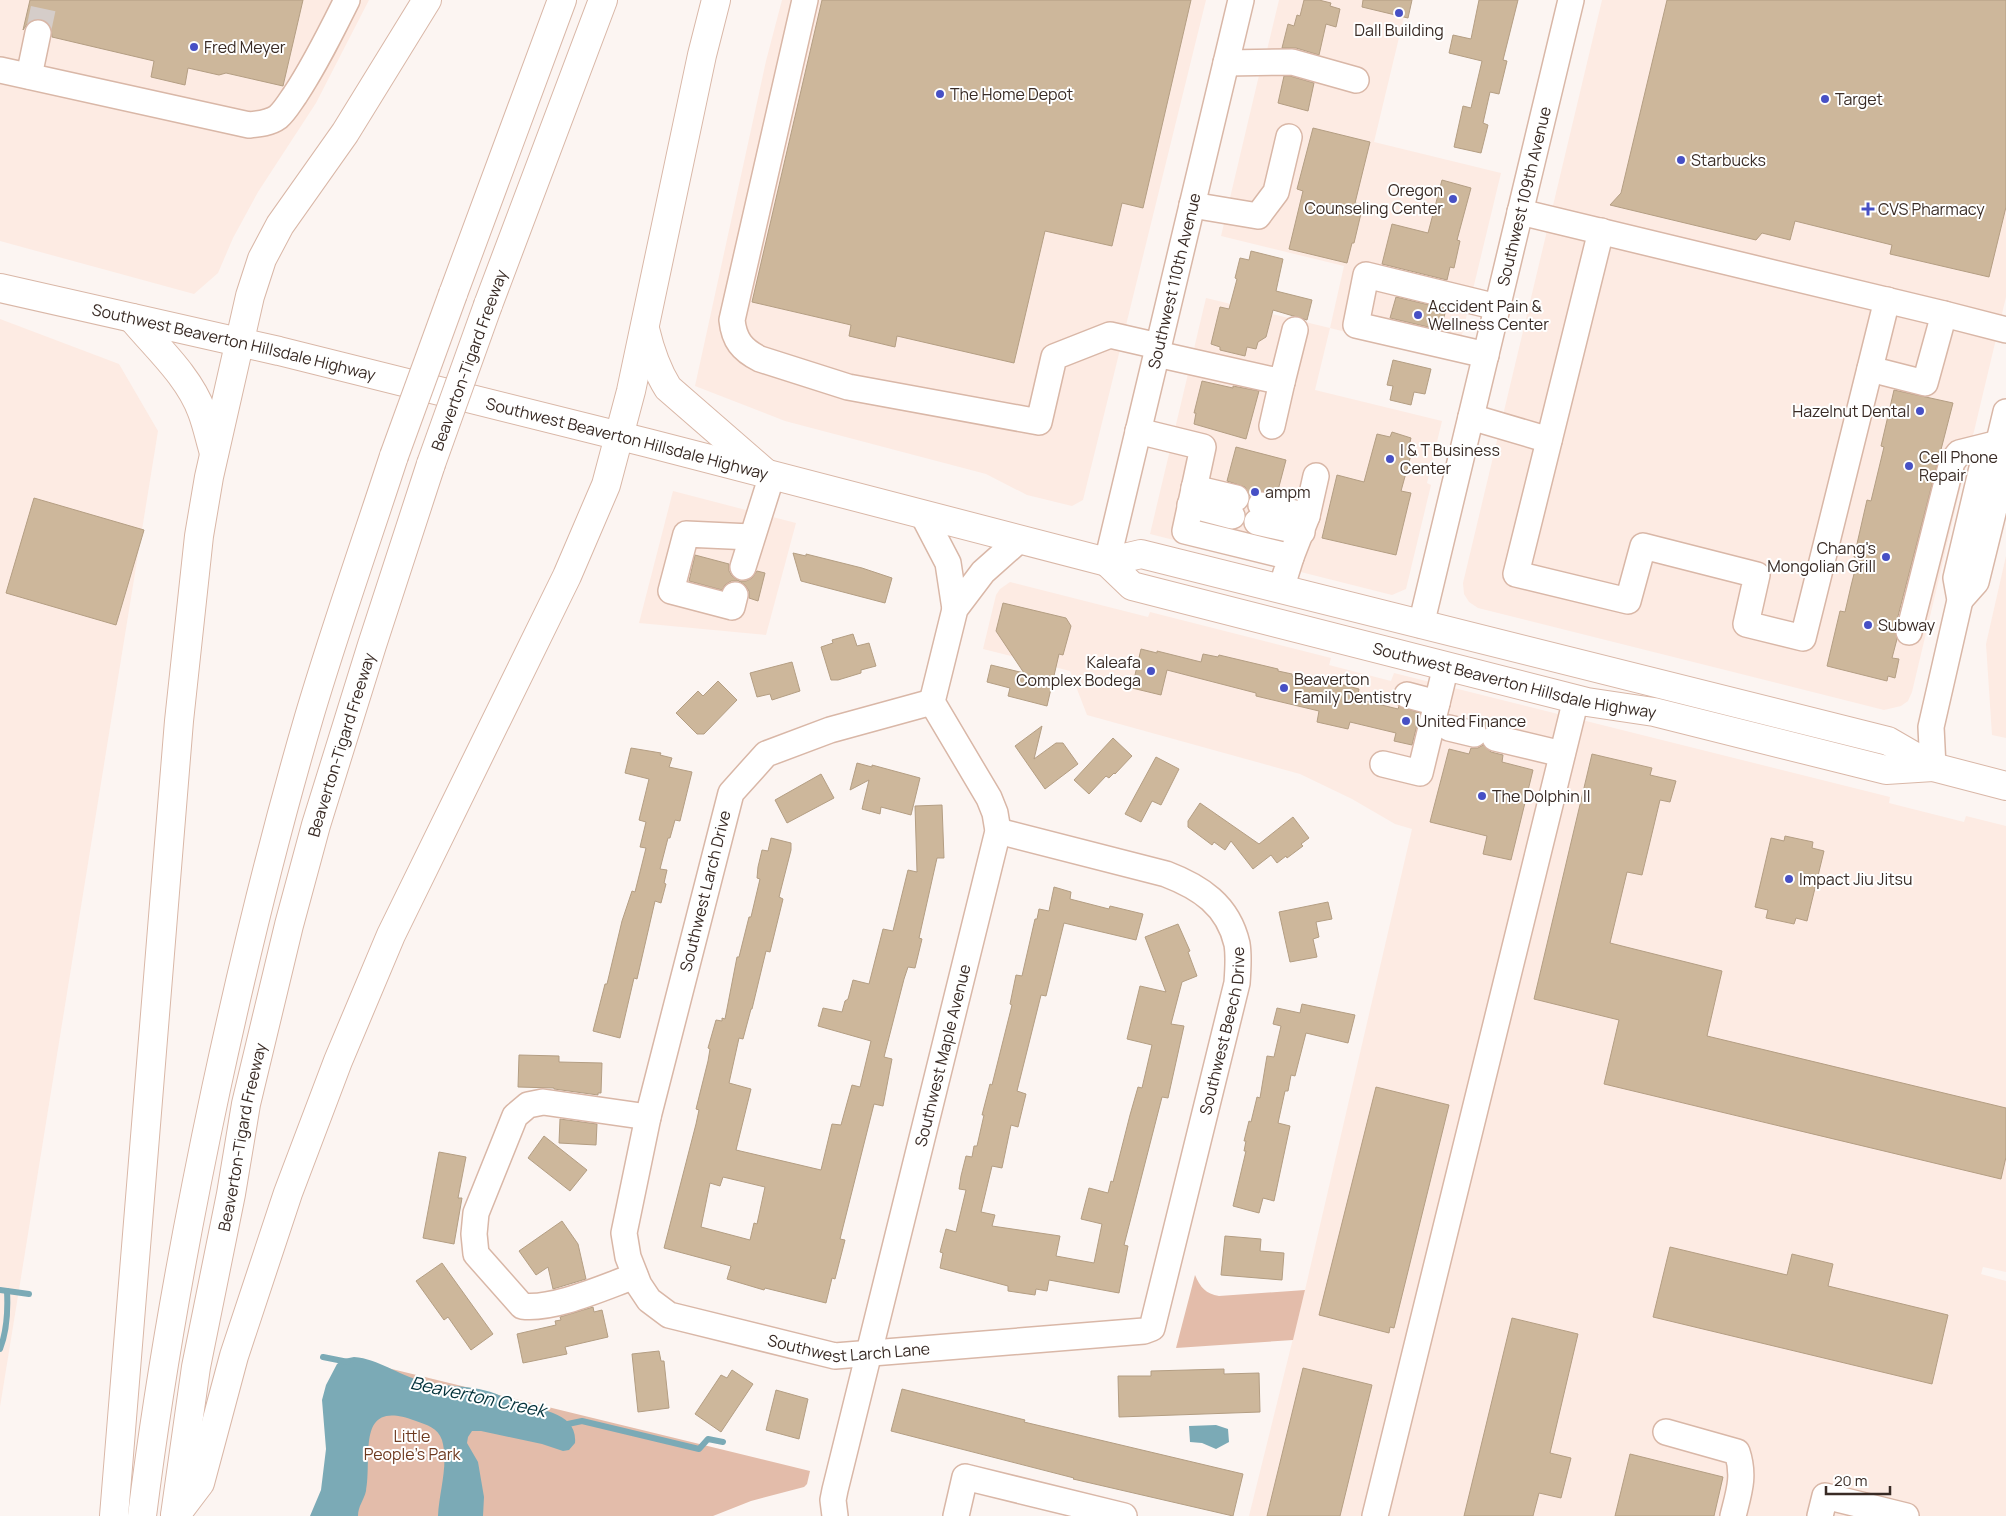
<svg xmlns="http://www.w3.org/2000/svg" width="2006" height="1516" font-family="Manrope,sans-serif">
  <rect width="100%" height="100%" fill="#fcf5f2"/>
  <!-- built -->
  <g fill="#fdebe3">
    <path d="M0 0H369L316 103 258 192 233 238 218 273 194 294 0 241Z"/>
    <path d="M782 0H1206L1083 500 1072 506 1027 495 986 474 785 421 695 386 766 61Z"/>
    <path d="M1279 0H1408L1374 142 1501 173 1456 360 1330 328 1315 390 1442 421 1427 483 1431 485 1406 589 1392 595 1150 534 1206 298 1330 328 1344 266 1221 236 1265 50H1267Z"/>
    <path d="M1602 0H2006V297L1912 692 1908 701 1901 706 1884 710 1478 608 1469 602 1464 594 1463 583Z"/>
    <path d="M0 319 119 364 158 431 0 1407Z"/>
    <path d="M673 491 796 523 766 635 639 623Z"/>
    <path d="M2006 556V738L1992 735 1986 644Z"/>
    <path d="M1010 582 1148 617 1150 612 1331 658 1329 665 1391 681 1394 673 1890 797 1889 803 1964 822 1966 816 2006 826V1272L1983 1267 1981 1274 2006 1281V1516H1249L1305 1290 1412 829 1395 824 1352 799 1300 774 1087 715 1070 671 983 649 996 595 1000 589Z"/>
  </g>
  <!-- green -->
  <g fill="#e3bcaa">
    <path d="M1195 1275C1200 1287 1206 1294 1219 1296L1305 1290 1293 1340 1176 1348Z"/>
    <path d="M359 1361 810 1471 807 1484 804 1487 751 1501 713 1516H324Z"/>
  </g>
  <!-- water -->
  <g fill="#7baab6">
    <path d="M354 1357C379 1359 398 1375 422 1381 443 1387 466 1385 487 1391 497 1393 505 1399 515 1402 537 1410 578 1411 575 1443L569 1450 563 1451 542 1444 481 1431H472L468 1437 467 1443 478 1462 484 1497 483 1516H438C439 1492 449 1464 442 1440 438 1428 427 1425 416 1421 354 1397 373 1456 366 1491 364 1500 358 1506 358 1516H310L321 1490 326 1449 322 1400 326 1385 337 1364 344 1359Z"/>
    <path d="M1216 1425 1228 1429 1229 1442 1216 1449 1202 1443 1190 1442 1189 1426Z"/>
  </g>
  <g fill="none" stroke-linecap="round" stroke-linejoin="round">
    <!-- stream -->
    <g stroke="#7baab6" stroke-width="6">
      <path d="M0 1290 29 1294"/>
      <path d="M0 1349C7 1331 8 1310 7 1291"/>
      <path d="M323 1357 348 1362"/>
      <path d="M563 1425 582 1421 699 1449 708 1439 723 1442"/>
    </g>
  </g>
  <!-- building -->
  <g fill="#cdb79b" stroke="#b49e83" fill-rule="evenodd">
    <path d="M30 0H303L283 86 226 73 219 75 188 68 185 85 151 77 154 61 52 37 51 28 47 22 41 19 33 20 28 23 23 30Z"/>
    <path d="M822 0H1191L1143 208 1122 203 1112 246 1045 231 1014 363 897 336 895 347 849 336 851 325 752 302Z"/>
    <path d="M1304 0H1319L1331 3 1330 6 1340 9 1336 27 1326 24 1319 55 1296 48H1282L1288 24 1294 26 1297 15 1300 16Z"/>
    <path d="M1363 0H1412L1408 18 1362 7Z"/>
    <path d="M1479 0H1518L1503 60 1507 61 1499 94 1490 92 1483 123 1488 125 1481 153 1454 147 1463 106 1471 108 1482 61 1449 53 1453 35 1471 39Z"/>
    <path d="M1667 0H2006V207L1989 277 1890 254 1892 245 1795 221 1790 240 1762 233 1756 240 1610 205 1621 193Z"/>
    <path d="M1284 76H1290L1314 83 1308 111 1278 103Z"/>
    <path d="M1313 128 1370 142 1355 203 1363 205 1354 243H1352L1347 263 1289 249 1303 191 1297 189Z"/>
    <path d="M1442 180 1471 188 1457 240 1460 241 1454 268 1450 267 1447 280 1382 264 1392 224 1428 233Z"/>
    <path d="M1251 251 1283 259 1276 291 1312 300 1307 320 1273 310 1266 337 1258 342 1256 349 1247 347 1245 356 1220 350V347L1211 344 1220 307 1229 309 1237 279 1235 278 1240 258 1249 260Z"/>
    <path d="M1396 297 1446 309 1441 330 1390 318Z"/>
    <path d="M1393 360 1431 369 1425 394 1414 392 1411 405 1390 400 1393 386 1387 385Z"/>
    <path d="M1202 381 1233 388V386L1259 391 1246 439 1194 424 1196 413H1194Z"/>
    <path d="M1894 390 1953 403 1895 628 1897 639 1892 658 1899 659 1895 678 1888 676 1887 681 1827 666 1840 611 1845 612 1851 586 1858 558 1854 557 1867 500 1871 501 1884 447 1881 446Z"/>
    <path d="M1392 432 1411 438 1408 450 1412 451 1401 491 1411 493 1396 555 1322 538 1337 475 1364 482 1377 434 1390 437Z"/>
    <path d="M1236 447 1286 460 1277 494 1257 491 1250 496 1245 487 1227 481Z"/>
    <path d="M34 498 144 530 116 625 6 593Z"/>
    <path d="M793 553 806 556V554L862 568 892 578 885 603 801 581Z"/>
    <path d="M695 555 729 564V571L732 576 739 581H746L752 578 757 571 765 573 758 601 749 598V591L745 585 739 581H731L725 585 722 590 689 581Z"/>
    <path d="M1003 603 1066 618 1071 626 1063 655 1059 654 1047 706 1008 696 1010 688 987 682 991 665 1024 673 996 631Z"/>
    <path d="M853 634 857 646 869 643 876 666 861 670V673L838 680H831L821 647 833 643 832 640Z"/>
    <path d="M1141 649 1157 653V651L1201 662 1203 654 1218 657 1219 655 1278 669V671L1292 674V676L1326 684V682L1339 686 1340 684 1359 689 1357 699 1398 709 1399 706 1420 713 1412 745 1394 741 1396 733 1350 722 1348 729 1317 722 1319 711 1256 696V693L1167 670 1161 695 1132 688Z"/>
    <path d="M792 662 800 691 772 700 770 694 757 697 750 673Z"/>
    <path d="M718 681 737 700 704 734H697L676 713 698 691 703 696Z"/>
    <path d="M1478 717 1498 722V724H1491L1486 727 1477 720Z"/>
    <path d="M1042 726 1034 759 1056 743H1063L1078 764 1045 789 1015 746Z"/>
    <path d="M1113 738 1132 756 1115 774 1114 773 1109 778 1106 776 1089 794 1074 780Z"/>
    <path d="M1483 745 1491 752 1503 755 1502 762 1533 770 1511 860 1483 854 1487 836 1430 822 1449 749 1469 754 1471 748H1478Z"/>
    <path d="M631 748 661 753 660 755 672 758 669 767 692 772 680 821 675 820 670 838H668L660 869 667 870 664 883 666 884 661 903 655 901 637 979 634 978 620 1038 593 1031 605 984H607L622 921 632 891 635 892 646 848 640 847 646 822 639 820 649 779 625 773Z"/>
    <path d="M1592 754 1652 768 1650 775 1676 781 1670 802 1660 800 1642 875 1627 872 1610 943 1722 971 1707 1036 2006 1108V1157L2001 1179 1604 1084 1619 1020 1534 999Z"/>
    <path d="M1156 757 1179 769 1161 805 1152 801 1141 822 1125 814Z"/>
    <path d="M857 763 872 767V765L920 778 911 815 881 807 880 814 862 809 869 780 850 790Z"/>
    <path d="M821 774 834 798 787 823 775 800Z"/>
    <path d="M1200 803 1259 844 1293 817 1309 838 1301 844 1303 846 1287 858 1286 856 1277 863 1271 855 1253 869 1231 841 1225 850 1214 842 1212 845 1188 827V821Z"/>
    <path d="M942 805 944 858H937L919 938 922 939 915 968 908 967 904 979 884 1057 892 1059 883 1106 874 1104 840 1239 845 1240 835 1279 832 1278 826 1303 765 1288 764 1290 727 1279 731 1266 664 1248 696 1124 699 1110 696 1109 708 1061 710 1049 708 1048 716 1020 722 1021V1018L725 1019 737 957H739L749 917H751L760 879 757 878 758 867 762 850 768 851 771 838 791 843V850L779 897 783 899 770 952 766 951 752 1009H751L743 1039 739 1038 729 1083 751 1089 736 1150 821 1170 832 1124 841 1125 852 1085 860 1087 871 1041 818 1026 823 1008 842 1012 845 1001 848 999 853 980 869 984 883 929 893 931 908 870 917 872 915 806ZM723 1177 765 1187 757 1224 754 1223 750 1240 701 1227 710 1183 720 1186Z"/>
    <path d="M1785 836 1813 842 1812 848 1824 851 1807 921 1796 918 1794 924 1766 918 1768 910 1755 907 1771 838 1784 841Z"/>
    <path d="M1054 887 1071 892 1070 899 1109 909 1110 906 1143 914 1136 940 1064 923 1046 996 1041 995 1017 1091 1026 1094 1018 1127 1011 1125 1002 1168 992 1166 981 1212 995 1215 992 1226 1060 1236 1056 1256 1094 1263 1102 1224 1081 1219 1089 1188 1108 1193 1111 1181 1113 1182 1130 1115 1138 1087 1142 1088 1152 1045 1127 1039 1140 986 1166 992 1145 937 1178 924 1190 951 1188 952 1197 976 1182 982 1171 1024 1184 1026 1168 1098 1162 1097 1124 1245 1128 1246 1119 1293 1049 1280 1047 1291 1036 1289 1035 1295 1008 1291V1286L940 1268 943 1253 940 1252 946 1229 956 1232 966 1190 959 1189 961 1176 966 1156 972 1157 974 1146H977L984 1115H982L990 1084 992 1085 1012 1005 1010 1004 1016 975 1022 976 1035 919H1037L1039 909 1049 911Z"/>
    <path d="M1328 902 1332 919 1316 922 1319 937 1313 939 1317 957 1290 962 1279 912Z"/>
    <path d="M1302 1004 1355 1015 1348 1043 1306 1033 1295 1076 1291 1075 1288 1091H1285L1278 1123 1290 1126 1274 1201 1263 1198 1259 1213 1233 1206 1246 1151H1244L1246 1141H1244L1249 1121 1251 1122 1257 1097 1260 1098 1267 1056 1274 1057 1281 1026 1273 1024 1277 1008 1300 1013Z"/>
    <path d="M519 1055 559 1056V1062L602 1063 601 1093H598V1095L554 1089V1088L518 1087Z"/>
    <path d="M1376 1087 1449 1105 1394 1328 1390 1327 1389 1333 1319 1315Z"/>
    <path d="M560 1119 597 1124 596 1145 559 1143Z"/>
    <path d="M544 1136 587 1170 570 1191 528 1158Z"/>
    <path d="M439 1152 466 1157 458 1198H462L454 1244 423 1238Z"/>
    <path d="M562 1221 578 1244 586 1279 553 1289 548 1267 536 1275 519 1251Z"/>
    <path d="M1225 1236 1261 1239 1260 1251 1284 1253 1282 1280 1221 1275Z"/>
    <path d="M1670 1247 1787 1275 1792 1254 1833 1264 1828 1286 1948 1315 1932 1384 1653 1317Z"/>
    <path d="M442 1263 493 1334 471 1350 448 1317 444 1320 416 1281Z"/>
    <path d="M593 1307 594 1312 602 1310 608 1337 565 1347 567 1354 523 1363 517 1334 556 1325 555 1321 561 1320 560 1317Z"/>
    <path d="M1512 1318 1578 1334 1550 1453 1571 1458 1561 1498 1539 1493 1533 1516H1464Z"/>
    <path d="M659 1351 661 1361H664L669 1408 638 1412 632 1354Z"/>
    <path d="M1303 1368 1372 1385 1340 1516H1267Z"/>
    <path d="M1224 1369V1374L1259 1373 1260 1412 1119 1417 1118 1376H1151V1371Z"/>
    <path d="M732 1370 753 1384 721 1432 695 1414 721 1375 727 1378Z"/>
    <path d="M902 1389 1025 1420 1024 1422 1243 1474 1233 1516 1073 1479 1074 1478 891 1431Z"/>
    <path d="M776 1390 808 1399 799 1439 766 1430Z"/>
    <path d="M1630 1454 1723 1477 1714 1516H1615Z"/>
  </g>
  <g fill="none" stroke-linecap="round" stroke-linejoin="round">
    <!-- minor-tunnel -->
    <path stroke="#d5cdc9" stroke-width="25" stroke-dasharray="25 12" stroke-linecap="butt" d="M38 33 45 0"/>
    <defs>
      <g id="minor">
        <path d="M805 0 732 320C734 340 742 350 760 359L848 387 1039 422 1054 357 1110 335 1158 346"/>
        <path d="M1226 63 1292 62 1356 80"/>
        <path d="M0 70 249 125C259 124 270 123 278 117 285 111 290 102 295 95 315 65 331 32 347 0"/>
        <path d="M29 76 38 33"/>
        <path d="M1192 205 1258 216 1276 192 1289 137"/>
        <path d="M1520 212 1944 314 2006 330"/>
        <path d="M1601 231 1516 574 1628 601 1643 546 1757 575 1746 624 1803 638 1887 300"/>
        <path d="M1157 354 1282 382 1295 330"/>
        <path d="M1486 355 1356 325 1366 275 1497 307"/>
        <path d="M1870 369 1925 383 1944 314"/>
        <path d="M1471 417 1549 440"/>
        <path d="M1272 426 1282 382"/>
        <path d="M1138 431 1203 447 1185 531 1291 557 1281 589"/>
        <path d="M1194 488 1236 498"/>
        <path d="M1190 505 1232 516"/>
        <path d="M1261 505 1307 516"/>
        <path d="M923 515 948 563 955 609"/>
        <path d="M1257 522 1302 532"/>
        <path d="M1291 557 1307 516 1316 476"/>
        <path id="s1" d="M1107 562 1241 0"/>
        <path d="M743 567 772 475"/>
        <path d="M735 595 732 607 671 591 686 534 751 537"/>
        <path d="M1960 600 1976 582 1995 505 2002 472 1996 454 2006 412"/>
        <path id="s2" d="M1421 625 1571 0"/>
        <path d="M1909 632 1952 462 1959 453 1999 443"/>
        <path d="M1407 695 1437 703"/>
        <path id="s3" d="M932 702 830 730 766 754 731 793 648 1117 624 1233 628 1257 639 1285 649 1300 669 1315 835 1356 1144 1331 1152 1328 1237 983C1238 970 1239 956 1237 944 1228 905 1200 887 1166 874L998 831"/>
        <path d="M1449 728 1474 734"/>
        <path d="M1495 738 1562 754"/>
        <path d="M1383 764 1420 773 1446 666"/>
        <path d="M1933 767 1931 727 1960 600 1956 578 1982 468 1996 454"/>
        <path d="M635 1276C604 1287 554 1310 522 1306L476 1254 474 1234 476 1213 515 1116 528 1105 543 1102 648 1117"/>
        <path d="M1666 1432 1737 1452C1745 1476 1739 1492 1733 1516"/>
        <path id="s4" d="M835 1516 833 1500 835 1490 998 831 995 813 989 798 932 702 955 609 983 572 1019 540"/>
        <path d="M956 1516 965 1477 1124 1516"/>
        <path d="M1375 1516 1576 699"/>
        <path d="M1820 1516 1825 1496 1906 1516"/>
      </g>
      <g id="major">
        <path id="s5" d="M0 288 279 351 648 443 1107 562 1141 554 1888 741 1933 767 2006 786"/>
        <path id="s6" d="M1107 562 1132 586 1587 702 1654 712 1886 770 1933 767"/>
      </g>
      <g id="highway">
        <path d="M453 294 562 0"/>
        <path d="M488 305 603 0"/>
        <path d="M132 318C156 347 189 376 202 412 207 425 210 440 214 453"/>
        <path d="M645 329C650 350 656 369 668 388L768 475"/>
        <path id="s7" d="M175 1515 196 1367 231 1194 246 1104 289 925 316 825 372 645 431 464"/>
        <path d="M114 1516 179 721 199 536 209 477 250 296 262 259 280 225 345 133 427 0"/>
        <path d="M142 1516C160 1373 186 1230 216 1089 243 964 273 840 309 717 335 629 366 542 394 456"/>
        <path d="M175 1516 200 1483 234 1356 288 1193 338 1061 391 935 567 576 606 485 631 391 702 55 716 0"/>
      </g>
    </defs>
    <!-- minor casing -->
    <use href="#minor" stroke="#d9b7a7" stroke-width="28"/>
    <!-- major casing -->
    <use href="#major" stroke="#d9b7a7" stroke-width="30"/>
    <!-- highway casing -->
    <use href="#highway" stroke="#d9b7a7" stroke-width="30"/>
    <!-- minor -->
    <use href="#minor" stroke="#fff" stroke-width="25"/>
    <!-- major -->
    <use href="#major" stroke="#fff" stroke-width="28"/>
    <!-- highway -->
    <use href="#highway" stroke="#fff" stroke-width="28"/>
    <defs>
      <g id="highway-bridge">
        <path d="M394 456 453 294"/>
        <path d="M431 464 488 305"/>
      </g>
    </defs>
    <!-- highway-bridge casing -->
    <use href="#highway-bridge" stroke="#d9b7a7" stroke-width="30" stroke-linecap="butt"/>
    <!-- highway-bridge -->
    <use href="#highway-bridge" stroke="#fff" stroke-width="28"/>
  </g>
  <!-- markers -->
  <g fill="#4750c5" stroke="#fff" stroke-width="2">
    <circle cx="1399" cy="13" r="5"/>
    <circle cx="194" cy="47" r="5"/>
    <circle cx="940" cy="94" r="5"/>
    <circle cx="1825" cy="99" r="5"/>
    <circle cx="1681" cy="160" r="5"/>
    <circle cx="1453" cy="199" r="5"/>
    <path d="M1865.5 201.5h5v5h5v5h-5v5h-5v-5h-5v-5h5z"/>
    <circle cx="1418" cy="315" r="5"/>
    <circle cx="1920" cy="411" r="5"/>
    <circle cx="1390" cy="459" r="5"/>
    <circle cx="1909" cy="466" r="5"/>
    <circle cx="1255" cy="492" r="5"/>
    <circle cx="1886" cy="557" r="5"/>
    <circle cx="1868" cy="625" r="5"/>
    <circle cx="1151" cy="671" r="5"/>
    <circle cx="1284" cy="688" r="5"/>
    <circle cx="1406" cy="721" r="5"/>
    <circle cx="1482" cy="796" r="5"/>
    <circle cx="1789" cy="879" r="5"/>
  </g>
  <g text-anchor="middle" stroke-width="4" stroke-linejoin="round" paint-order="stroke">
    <!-- poi labels -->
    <g font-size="16" fill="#392b25" stroke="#fff" text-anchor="start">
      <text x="1399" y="36" text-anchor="middle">Dall Building</text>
      <text x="204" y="53">Fred Meyer</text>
      <text x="950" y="100">The Home Depot</text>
      <text x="1835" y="105">Target</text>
      <text x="1691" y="166">Starbucks</text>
      <text x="1443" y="196" text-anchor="end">Oregon<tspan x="1443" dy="18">Counseling Center</tspan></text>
      <text x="1878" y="215">CVS Pharmacy</text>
      <text x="1428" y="312">Accident Pain &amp;<tspan x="1428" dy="18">Wellness Center</tspan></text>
      <text x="1910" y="417" text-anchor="end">Hazelnut Dental</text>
      <text x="1400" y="456">I &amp; T Business<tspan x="1400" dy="18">Center</tspan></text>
      <text x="1919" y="463">Cell Phone<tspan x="1919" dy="18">Repair</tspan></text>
      <text x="1265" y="498">ampm</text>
      <text x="1876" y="554" text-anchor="end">Chang's<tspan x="1876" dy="18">Mongolian Grill</tspan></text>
      <text x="1878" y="631">Subway</text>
      <text x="1141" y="668" text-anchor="end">Kaleafa<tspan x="1141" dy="18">Complex Bodega</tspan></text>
      <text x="1294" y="685">Beaverton<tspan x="1294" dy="18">Family Dentistry</tspan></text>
      <text x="1416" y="727">United Finance</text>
      <text x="1492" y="802">The Dolphin II</text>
      <text x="1799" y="885">Impact Jiu Jitsu</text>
    </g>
    <!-- street labels -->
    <g font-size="16" fill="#392b25" stroke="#fff">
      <text dy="6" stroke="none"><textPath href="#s2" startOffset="441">Southwest 109th Avenue</textPath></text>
      <text dy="6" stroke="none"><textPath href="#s1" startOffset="289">Southwest 110th Avenue</textPath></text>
      <text dy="6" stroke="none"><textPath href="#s5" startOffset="240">Southwest Beaverton Hillsdale Highway</textPath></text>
      <text transform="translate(469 360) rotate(-70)" y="6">Beaverton-Tigard Freeway</text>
      <text dy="6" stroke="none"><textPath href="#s5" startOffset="645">Southwest Beaverton Hillsdale Highway</textPath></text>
      <text dy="6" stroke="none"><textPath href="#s6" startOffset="429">Southwest Beaverton Hillsdale Highway</textPath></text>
      <text dy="6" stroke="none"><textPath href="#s7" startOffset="789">Beaverton-Tigard Freeway</textPath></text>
      <text transform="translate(705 891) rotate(-76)" y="6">Southwest Larch Drive</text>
      <text dy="6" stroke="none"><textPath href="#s3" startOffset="1572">Southwest Beech Drive</textPath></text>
      <text dy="6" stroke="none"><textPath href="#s4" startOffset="474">Southwest Maple Avenue</textPath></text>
      <text dy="6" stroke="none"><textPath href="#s7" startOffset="384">Beaverton-Tigard Freeway</textPath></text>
      <text dy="6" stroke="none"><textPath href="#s3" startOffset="961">Southwest Larch Lane</textPath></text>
    </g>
    <!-- park labels -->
    <g font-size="16" fill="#6e3a20" stroke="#fff">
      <text x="412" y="1442">Little<tspan x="412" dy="18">People's Park</tspan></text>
    </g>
    <!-- water labels -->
    <g font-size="18" font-style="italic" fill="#03323b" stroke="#fff">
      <text transform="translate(478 1397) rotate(12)" y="6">Beaverton Creek</text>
    </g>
  </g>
  <!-- scale -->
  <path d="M1826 1486v8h64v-8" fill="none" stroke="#392b25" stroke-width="2.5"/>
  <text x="1834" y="1486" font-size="15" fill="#392b25" stroke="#ffffff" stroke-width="4" paint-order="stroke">20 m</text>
</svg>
